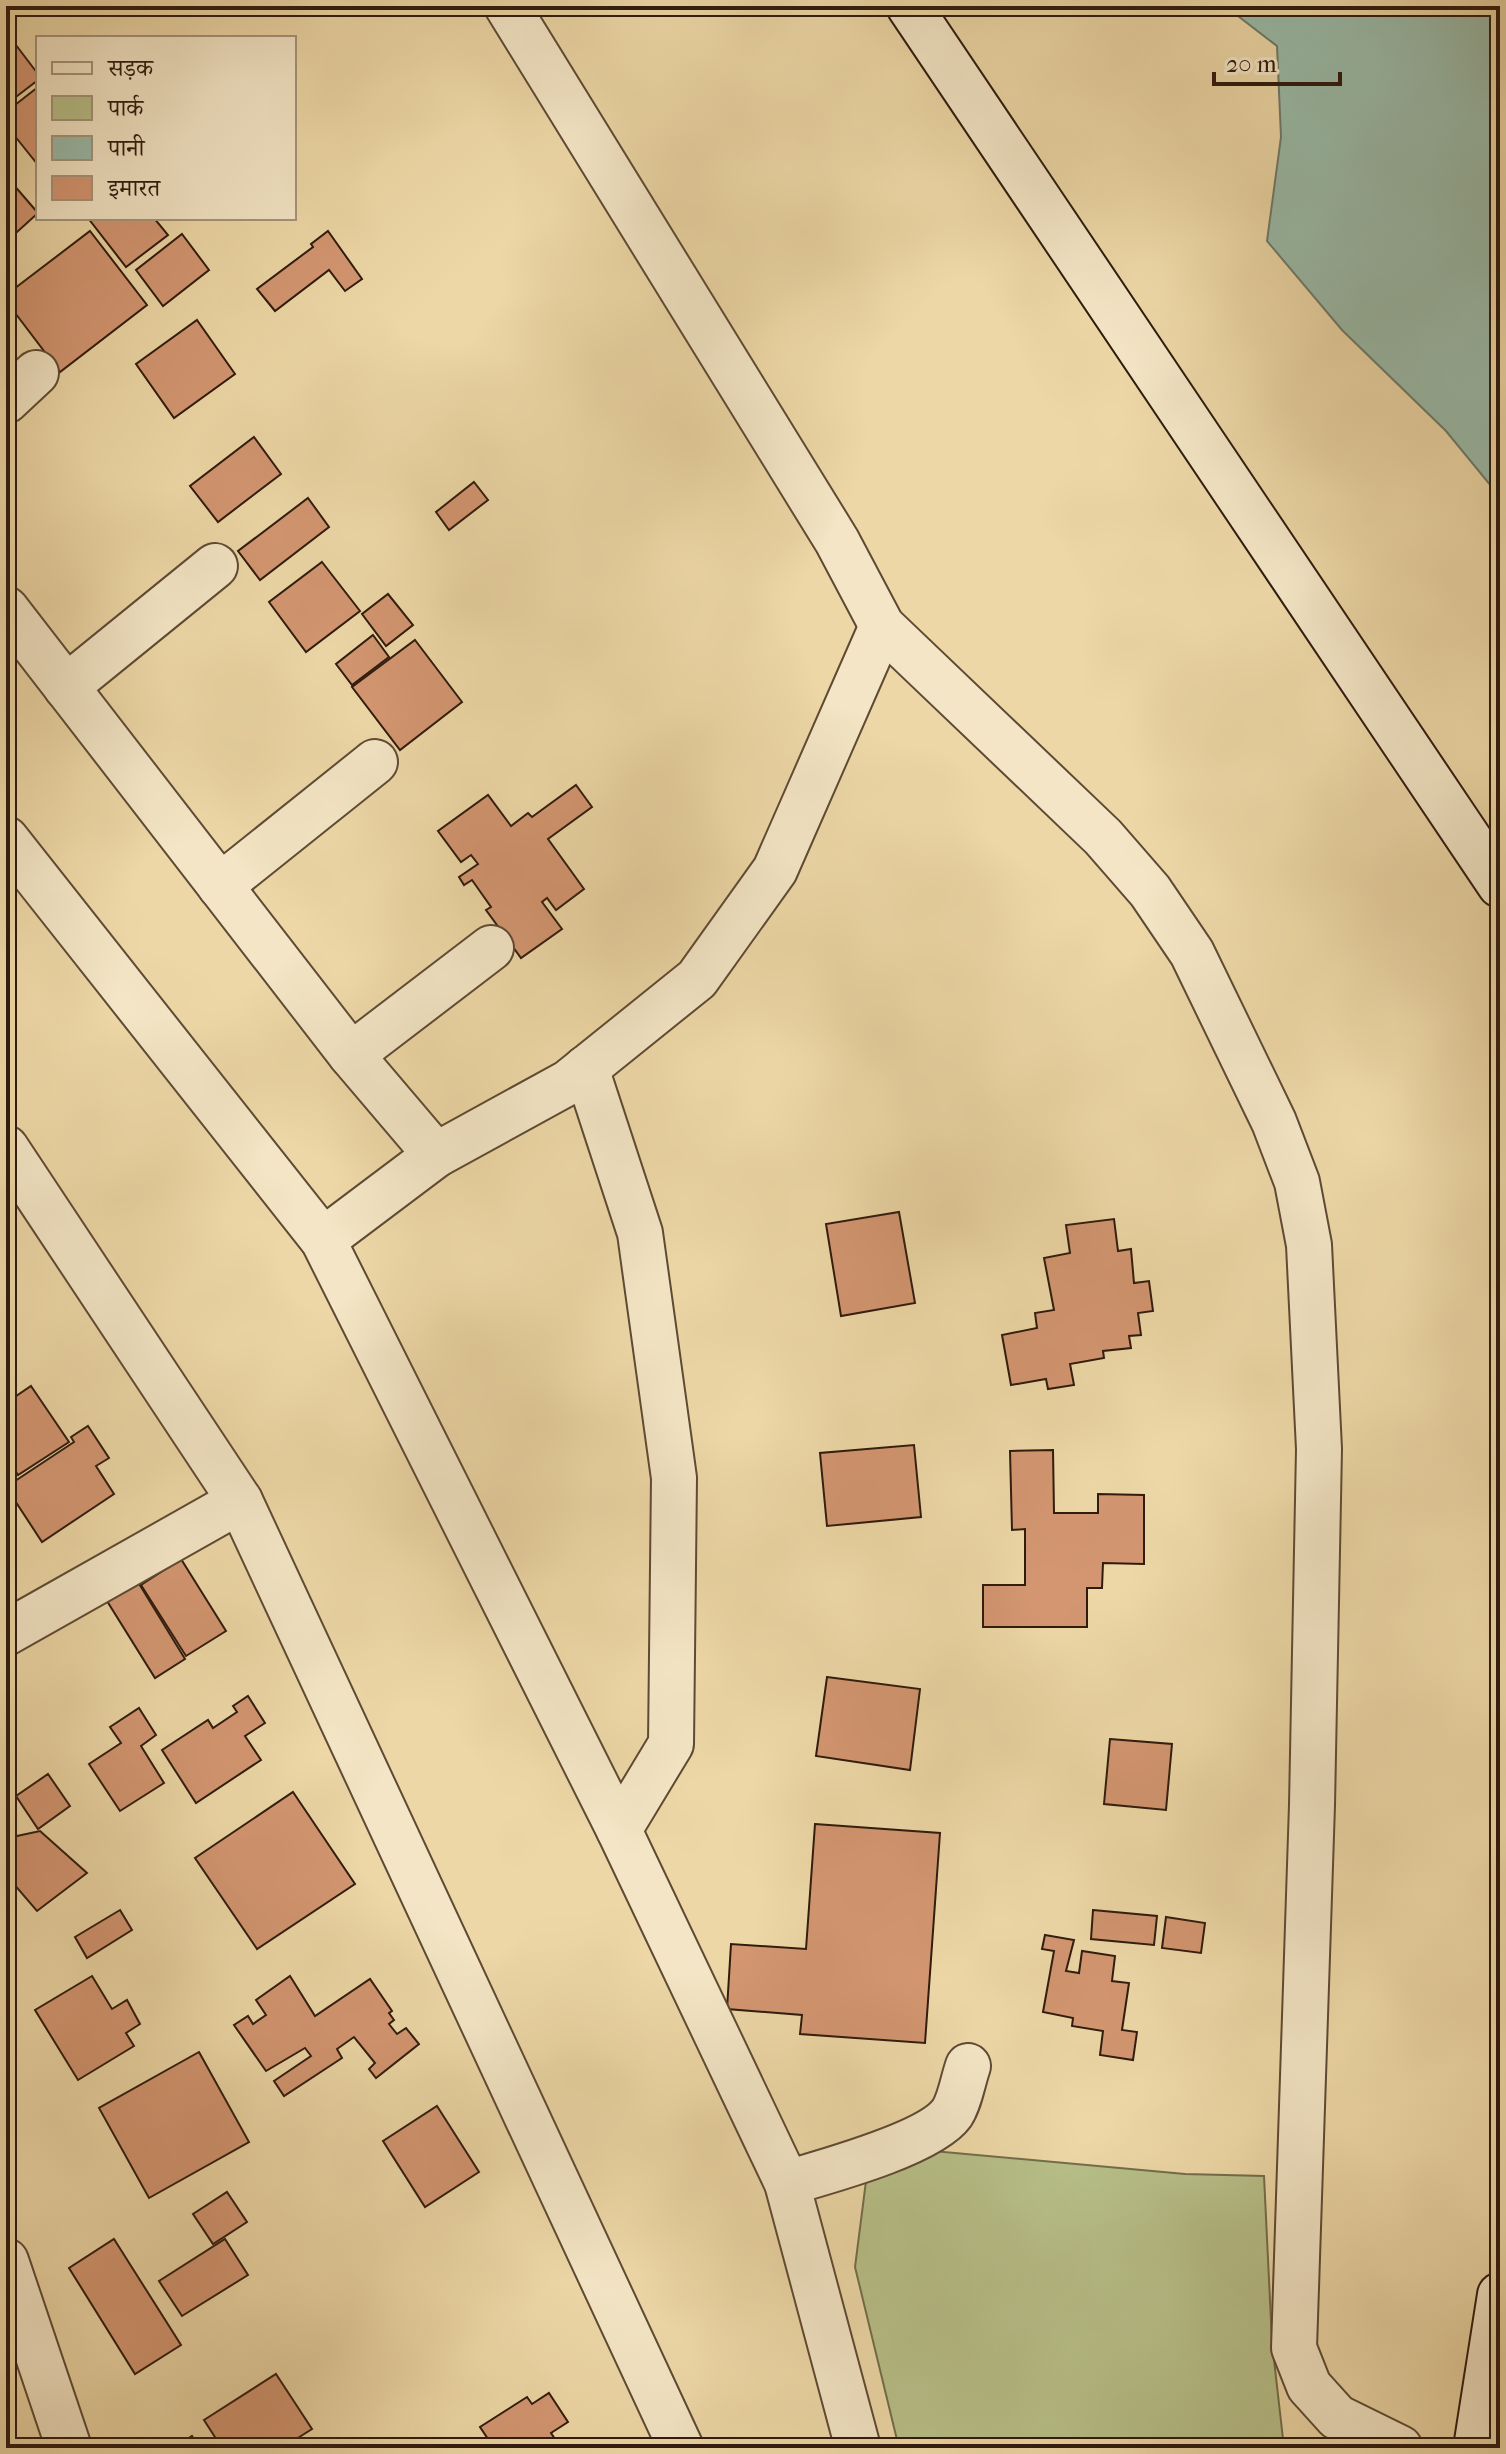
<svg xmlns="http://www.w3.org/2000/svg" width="1506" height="2454" font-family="'IM FELL French Canon','Noto Serif Devanagari',serif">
  <rect width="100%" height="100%" fill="#edd7a6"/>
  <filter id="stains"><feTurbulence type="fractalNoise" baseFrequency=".0025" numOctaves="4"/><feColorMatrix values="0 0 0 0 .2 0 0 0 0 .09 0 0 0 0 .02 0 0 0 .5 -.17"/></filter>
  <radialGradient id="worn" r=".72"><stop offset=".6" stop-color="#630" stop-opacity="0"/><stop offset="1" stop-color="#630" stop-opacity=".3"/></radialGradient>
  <!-- green -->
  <path fill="#b7bf88" stroke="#736d4b" stroke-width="2" d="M911 2149 1185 2174 1264 2176 1272 2342 1284 2448H899L855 2267 866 2181Z"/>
  <!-- water -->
  <path fill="#99baa8" stroke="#6f7a6a" stroke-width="2" d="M1225 6H1500V497L1446 431 1342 330 1267 241 1281 137 1277 46Z"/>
  <!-- building -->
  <g fill="#d39671" stroke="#2f1b0e" stroke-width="2">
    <path d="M6 32 38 74V80L8 103Z"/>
    <path d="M38 87V165L6 125V112Z"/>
    <path d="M6 176 38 213 6 242Z"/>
    <path d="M88 218H154L168 235 126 267Z"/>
    <path d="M90 231 147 305 60 372 6 301V295Z"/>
    <path d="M328 231 362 279 345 291 329 270 275 311 257 289 313 247 311 244Z"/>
    <path d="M182 234 209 270 163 306 136 270Z"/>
    <path d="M197 320 235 374 174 418 136 364Z"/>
    <path d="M254 437 281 474 218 522 190 486Z"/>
    <path d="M474 482 488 500 449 530 436 512Z"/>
    <path d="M308 498 329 527 260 580 238 551Z"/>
    <path d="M322 562 360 611 306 652 269 602Z"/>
    <path d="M388 594 413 625 386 646 362 614Z"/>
    <path d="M373 635 389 657 352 685 336 664Z"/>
    <path d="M415 640 462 702 400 750 352 687Z"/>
    <path d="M576 785 592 807 548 839 584 889 556 910 547 898 542 902 562 929 521 958 486 910 491 907 472 880 464 885 459 877 478 864 471 855 461 862 438 831 488 795 511 826 528 813 532 817Z"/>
    <path d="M899 1212 915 1303 841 1316 826 1224Z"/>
    <path d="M1114 1219 1118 1251 1131 1249 1134 1283 1149 1281 1153 1311 1138 1313 1141 1335 1129 1336 1131 1348 1103 1351 1104 1358 1070 1364 1074 1385 1048 1389 1046 1379 1011 1385 1002 1335 1037 1328 1035 1313 1054 1310 1044 1258 1070 1253 1066 1225Z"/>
    <path d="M31 1386 69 1442 18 1475 6 1456V1403Z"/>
    <path d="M88 1426 109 1458 96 1466 114 1494 42 1542 6 1487 74 1442 71 1437Z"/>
    <path d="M914 1445 921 1517 827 1526 820 1453Z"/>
    <path d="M1053 1450 1054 1513H1098V1494L1144 1495V1564L1103 1563 1102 1588H1087V1627H983V1585H1025V1529L1012 1530 1010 1451Z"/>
    <path d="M181 1559 226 1631 186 1656 141 1585Z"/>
    <path d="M138 1582 185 1659 155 1678 107 1601Z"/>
    <path d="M827 1677 920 1689 910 1770 816 1756Z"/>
    <path d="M248 1696 265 1723 245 1736 261 1760 196 1803 162 1750 208 1720 213 1728 237 1712 233 1706Z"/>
    <path d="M139 1708 156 1735 141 1746 164 1783 120 1811 89 1764 121 1743 110 1727Z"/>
    <path d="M1110 1739 1172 1744 1166 1810 1104 1804Z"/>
    <path d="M48 1774 70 1806 38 1829 16 1796Z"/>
    <path d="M293 1792 355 1884 257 1949 195 1858Z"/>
    <path d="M815 1824 940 1833 925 2043 800 2034 802 2015 727 2009 731 1944 806 1949Z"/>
    <path d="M40 1831 87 1873 37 1911 6 1875V1844L17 1836Z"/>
    <path d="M120 1910 132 1930 87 1958 75 1937Z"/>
    <path d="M1093 1910 1157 1916 1154 1945 1091 1939Z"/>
    <path d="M1166 1917 1205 1923 1201 1953 1162 1948Z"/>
    <path d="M1045 1935 1074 1940 1066 1971 1079 1973 1082 1951 1115 1956 1112 1981 1129 1983 1122 2030 1137 2032 1133 2060 1100 2055 1103 2031 1072 2026 1073 2018 1043 2012 1054 1951 1042 1949Z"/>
    <path d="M92 1976 112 2009 127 2000 140 2024 126 2033 134 2046 78 2080 35 2010Z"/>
    <path d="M290 1976 315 2016 370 1979 392 2011 389 2013 394 2020 389 2024 397 2034 406 2028 419 2044 376 2078 369 2069 375 2063 354 2037 337 2049 342 2058 284 2096 274 2081 311 2056 305 2048 266 2071 234 2025 248 2016 253 2024 266 2015 256 2000Z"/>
    <path d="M199 2052 249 2142 149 2198 99 2108Z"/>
    <path d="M437 2106 479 2172 425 2207 383 2141Z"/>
    <path d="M227 2192 247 2222 213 2244 193 2214Z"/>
    <path d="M114 2239 181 2345 135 2374 69 2268Z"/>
    <path d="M225 2239 248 2275 182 2316 159 2281Z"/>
    <path d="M276 2374 312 2429 282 2448H222L204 2420Z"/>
    <path d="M549 2393 568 2422 551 2433 561 2448H494L480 2427 527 2397 532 2404Z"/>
    <path d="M192 2436 200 2448H174Z"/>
  </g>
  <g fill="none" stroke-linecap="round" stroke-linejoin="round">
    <defs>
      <g id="street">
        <path d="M507 6 837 541 882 626 1103 837 1150 891 1192 953 1274 1122 1297 1182 1309 1245 1319 1449 1312 1805 1294 2348 1309 2386 1337 2417 1400 2448"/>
        <path d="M6 401 36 373"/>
        <path d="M6 609 351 1055 436 1155"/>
        <path d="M66 687 215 566"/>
        <path d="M6 839 323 1240 619 1830 787 2183 858 2448"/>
        <path d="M220 886 375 762"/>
        <path d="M351 1055 491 948"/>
        <path d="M586 1068 640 1233 674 1478 671 1744 619 1830"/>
        <path d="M6 1148 240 1501 681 2448"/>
        <path d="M323 1240 436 1155 569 1082 697 979 775 870 882 626"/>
        <path d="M6 1633 240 1501"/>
        <path d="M787 2183C824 2172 930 2144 952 2113 960 2101 963 2080 968 2066"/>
        <path d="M6 2261 69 2448"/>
      </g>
      <g id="secondary">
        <path d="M909 6 1500 885"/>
        <path d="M1476 2448 1500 2295"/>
      </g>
    </defs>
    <!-- street casing -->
    <use href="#street" stroke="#5e4a34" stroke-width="48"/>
    <!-- secondary casing -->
    <use href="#secondary" stroke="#2f1b0e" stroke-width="48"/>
    <!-- street -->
    <use href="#street" stroke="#f3e5c5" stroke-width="44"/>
    <!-- secondary -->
    <use href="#secondary" stroke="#f3e5c5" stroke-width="44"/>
  </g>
  <!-- margin -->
  <rect width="1506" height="2454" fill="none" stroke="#edd7a6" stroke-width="32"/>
  <rect x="8" y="8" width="1490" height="2438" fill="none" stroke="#2f1b0e" stroke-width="4"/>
  <rect x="16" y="16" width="1474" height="2422" fill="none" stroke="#2f1b0e" stroke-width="2"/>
  <!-- legend -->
  <rect x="36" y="36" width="260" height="184" fill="#f3e5c5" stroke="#a5947c" stroke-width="2"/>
  <rect x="52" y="62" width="40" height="12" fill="#f3e5c5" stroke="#a5947c" stroke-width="2"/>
  <text x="108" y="76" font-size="24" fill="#2f1b0e">सड़क</text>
  <rect x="52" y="96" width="40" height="24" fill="#b7bf88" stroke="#a5947c" stroke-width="2"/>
  <text x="108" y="116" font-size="24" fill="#2f1b0e">पार्क</text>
  <rect x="52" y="136" width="40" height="24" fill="#99baa8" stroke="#a5947c" stroke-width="2"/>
  <text x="108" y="156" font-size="24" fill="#2f1b0e">पानी</text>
  <rect x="52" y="176" width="40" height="24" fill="#d39671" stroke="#a5947c" stroke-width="2"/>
  <text x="108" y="196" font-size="24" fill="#2f1b0e">इमारत</text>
  <!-- scale -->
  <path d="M1214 72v12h126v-12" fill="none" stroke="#2f1b0e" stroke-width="4"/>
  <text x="1226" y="72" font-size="24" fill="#2f1b0e" stroke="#f3e5c5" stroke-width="6" paint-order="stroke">20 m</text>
  <rect width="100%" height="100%" filter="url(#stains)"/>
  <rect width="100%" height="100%" fill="url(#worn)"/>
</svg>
